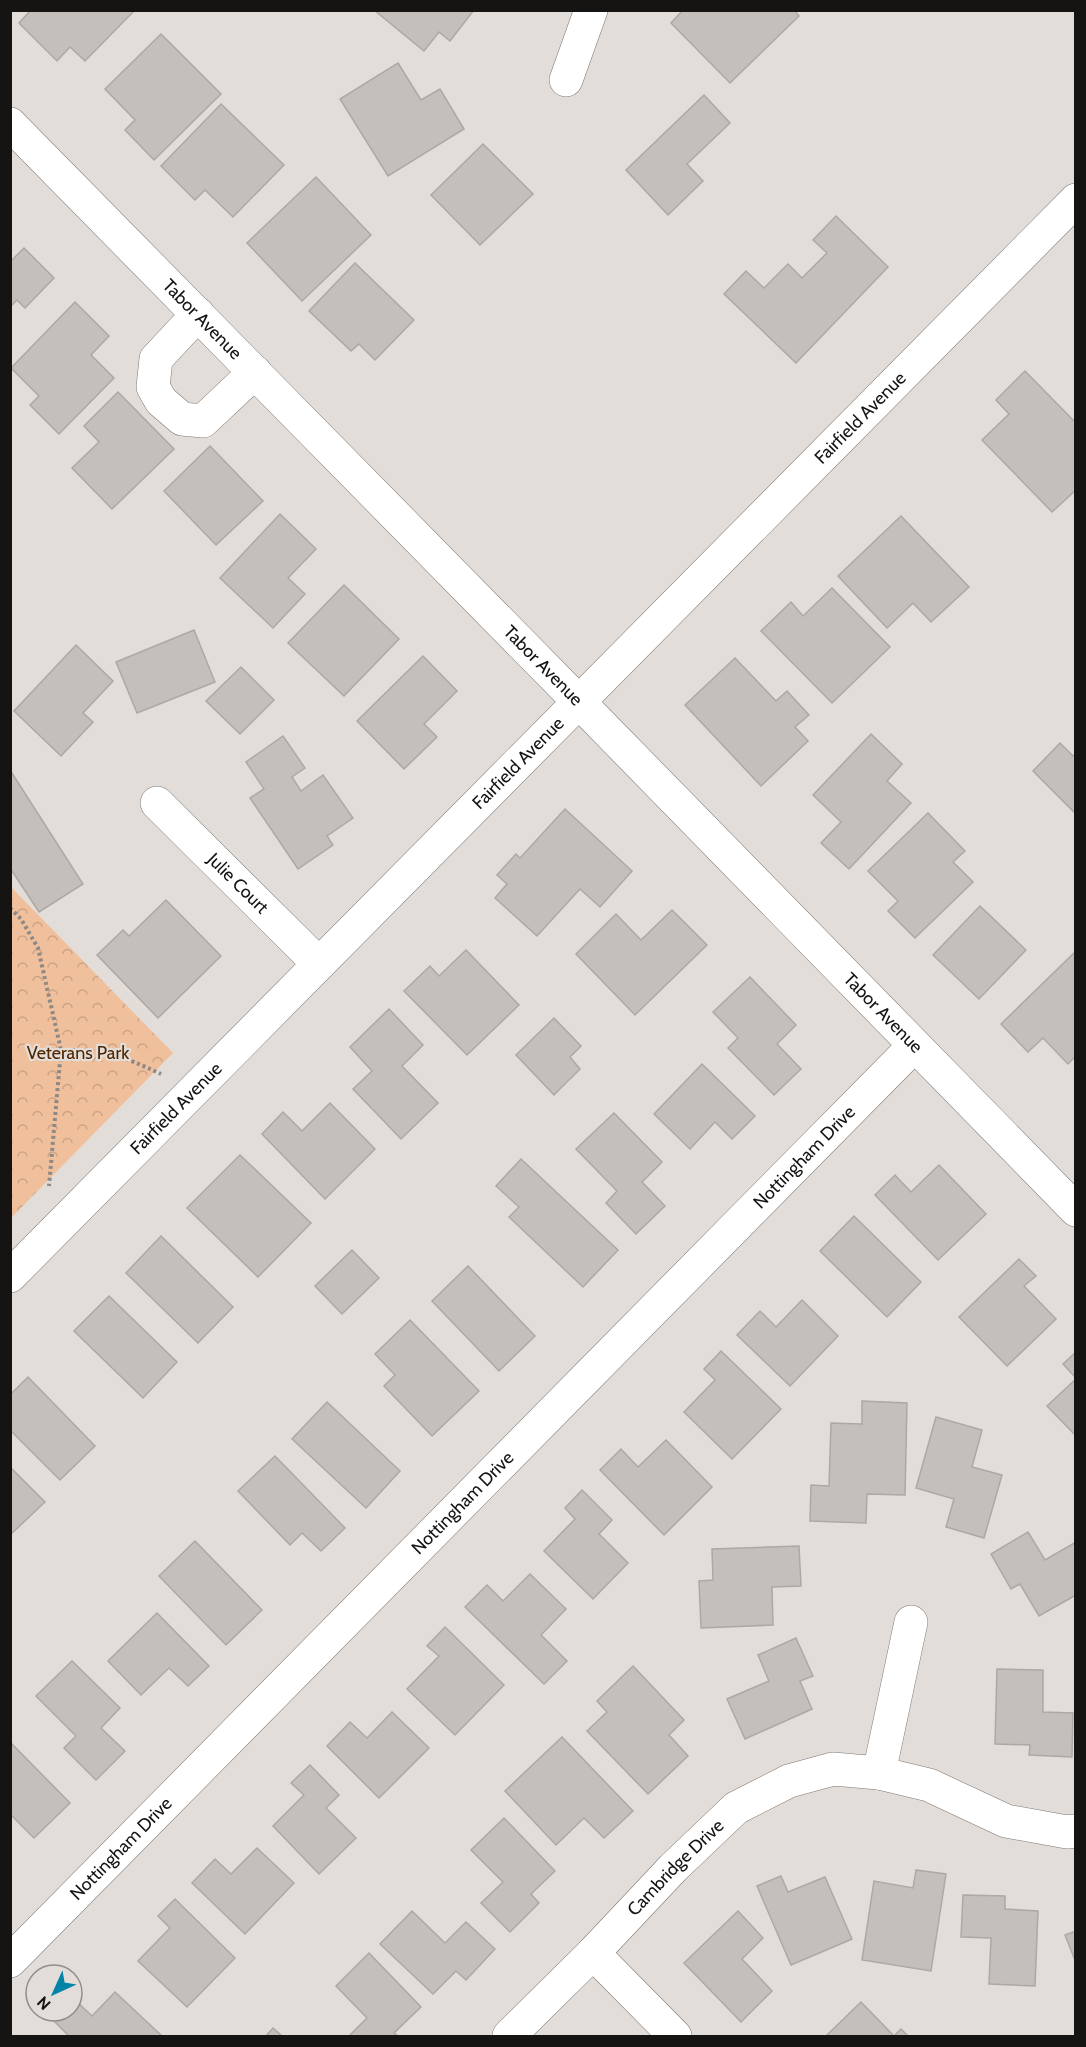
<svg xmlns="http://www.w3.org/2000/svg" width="1086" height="2047" font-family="Cabin,sans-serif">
  <defs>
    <pattern id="park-crowns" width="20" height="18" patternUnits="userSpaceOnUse" patternTransform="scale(1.5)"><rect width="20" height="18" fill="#f0bf9b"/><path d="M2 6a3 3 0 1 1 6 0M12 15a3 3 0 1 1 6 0" fill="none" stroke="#cda385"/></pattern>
  </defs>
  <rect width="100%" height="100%" fill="#e3ddd9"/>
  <!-- park -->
  <path fill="url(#park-crowns)" d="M11 887 173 1053 11 1218Z"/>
  <!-- building -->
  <g fill="#c4bfbb" stroke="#ada8a4" stroke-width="1.5">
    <path d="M31 10H134V11L85 61 70 47 57 61 19 23Z"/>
    <path d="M374 10H474L450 41 439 32 424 51Z"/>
    <path d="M683 10H794L799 16 730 83 671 23Z"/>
    <path d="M161 34 221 94 154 160 125 130 135 120 105 89Z"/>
    <path d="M398 63 421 100 440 89 464 129 388 176 340 99Z"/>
    <path d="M704 95 730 123 687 164 703 181 668 215 626 170Z"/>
    <path d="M221 104 284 165 233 217 205 190 195 200 161 166Z"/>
    <path d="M483 144 533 194 480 245 431 195Z"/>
    <path d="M316 177 371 235 302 301 247 243Z"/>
    <path d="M836 216 888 267 796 363 724 294 746 271 764 288 788 264 802 278 827 253 813 240Z"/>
    <path d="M24 248 54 278 25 308 17 300 10 307V262Z"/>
    <path d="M355 263 414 320 375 360 359 344 351 351 309 311Z"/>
    <path d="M75 302 109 336 91 355 114 378 59 434 30 405 39 396 11 368Z"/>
    <path d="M1025 371 1076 423V490L1052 512 982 440 1009 414 996 400Z"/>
    <path d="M118 392 174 449 112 509 72 468 99 442 84 426Z"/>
    <path d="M210 446 263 501 216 545 164 491Z"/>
    <path d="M280 514 316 549 288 578 305 594 273 628 220 578Z"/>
    <path d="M901 516 969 587 931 622 913 603 887 628 838 576Z"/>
    <path d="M344 585 399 639 344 696 288 643Z"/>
    <path d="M832 588 890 647 832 703 761 631 791 602 803 616Z"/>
    <path d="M194 630 215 682 137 713 116 662Z"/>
    <path d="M76 645 113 681 83 713 93 722 61 756 14 711Z"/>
    <path d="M423 656 457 691 424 724 437 737 404 769 357 721Z"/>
    <path d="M735 658 776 701 787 691 809 715 795 727 808 741 761 786 685 705Z"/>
    <path d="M241 667 274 700 240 734 206 701Z"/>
    <path d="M871 734 902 764 887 781 911 803 849 869 821 843 841 822 813 795Z"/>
    <path d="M283 736 305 768 292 777 301 791 323 775 353 818 327 836 333 845 298 869 250 798 264 789 246 762Z"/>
    <path d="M1060 743 1073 756 1076 753V811L1074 812 1033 771Z"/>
    <path d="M10 770 83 884 39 912 10 868Z"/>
    <path d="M565 809 632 871 600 907 580 889 537 936 495 898 507 884 497 875 516 854 520 858Z"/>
    <path d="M928 813 965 851 953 862 973 882 915 938 888 911 898 901 868 871Z"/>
    <path d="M166 900 221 956 158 1018 97 955 123 930 129 936Z"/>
    <path d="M980 906 1026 950 979 999 933 955Z"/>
    <path d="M672 910 707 945 635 1015 576 954 616 914 641 940Z"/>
    <path d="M466 950 519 1005 467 1055 404 991 430 966 439 976Z"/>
    <path d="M1076 951V1056L1068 1064 1043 1038 1028 1052 1001 1024Z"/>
    <path d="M750 977 796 1025 777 1044 801 1069 774 1095 728 1048 738 1038 713 1012Z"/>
    <path d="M389 1009 423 1045 402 1066 438 1103 401 1139 353 1089 372 1071 350 1047Z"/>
    <path d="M554 1018 581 1046 570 1057 580 1069 554 1095 516 1055Z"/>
    <path d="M702 1064 755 1116 732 1139 715 1122 690 1149 654 1114Z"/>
    <path d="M330 1103 375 1149 325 1199 262 1134 283 1112 302 1131Z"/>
    <path d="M614 1113 662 1162 642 1182 665 1206 636 1234 606 1203 617 1191 576 1149Z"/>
    <path d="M240 1155 311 1223 258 1277 187 1208Z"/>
    <path d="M521 1159 618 1250 583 1287 509 1217 519 1207 496 1186Z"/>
    <path d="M939 1165 986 1214 938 1260 875 1195 895 1175 911 1192Z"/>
    <path d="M854 1216 921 1282 887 1317 820 1251Z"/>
    <path d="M161 1236 233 1307 198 1343 126 1273Z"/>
    <path d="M352 1250 379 1278 342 1314 315 1286Z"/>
    <path d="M1019 1259 1036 1276 1024 1286 1056 1319 1007 1366 959 1317Z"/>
    <path d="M468 1266 535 1336 499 1371 432 1301Z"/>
    <path d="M109 1296 177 1362 143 1398 74 1331Z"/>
    <path d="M802 1300 838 1336 790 1386 737 1335 760 1311 776 1327Z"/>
    <path d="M410 1320 479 1391 432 1436 384 1386 395 1375 375 1354Z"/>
    <path d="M721 1351 781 1409 732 1459 684 1412 715 1380 704 1369Z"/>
    <path d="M1076 1352V1378L1063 1364Z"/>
    <path d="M28 1377 95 1446 60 1480 10 1430V1395Z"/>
    <path d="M1076 1379V1436L1047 1406Z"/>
    <path d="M862 1401 907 1403 905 1495 867 1494 866 1523 810 1521 811 1485 829 1486 831 1423 862 1424Z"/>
    <path d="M327 1402 400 1471 366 1508 292 1439Z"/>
    <path d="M936 1417 982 1430 972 1467 1002 1475 984 1538 946 1527 954 1499 916 1488Z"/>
    <path d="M666 1440 712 1487 664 1535 600 1470 621 1449 638 1467Z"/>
    <path d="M275 1456 345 1528 321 1551 302 1533 290 1545 238 1491Z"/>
    <path d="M10 1467 45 1502 10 1535Z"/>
    <path d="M582 1490 612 1520 599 1534 628 1563 593 1599 544 1551 575 1519 565 1508Z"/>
    <path d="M1028 1532 1045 1560 1076 1542V1595L1039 1616 1020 1584 1011 1589 991 1554Z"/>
    <path d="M195 1541 262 1610 226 1645 159 1576Z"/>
    <path d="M799 1546 801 1586 772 1587 773 1625 701 1628 699 1581 713 1580 712 1549Z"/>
    <path d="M530 1574 566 1609 541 1635 567 1661 544 1684 465 1607 487 1585 503 1601Z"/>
    <path d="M157 1613 209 1666 188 1686 169 1668 141 1695 108 1661Z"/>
    <path d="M445 1627 504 1685 455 1735 407 1689 439 1656 427 1646Z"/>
    <path d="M796 1638 813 1676 800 1681 812 1709 745 1739 727 1699 769 1681 758 1655Z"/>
    <path d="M72 1661 120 1708 101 1728 125 1751 96 1780 64 1748 76 1736 36 1696Z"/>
    <path d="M633 1666 684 1720 669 1735 688 1756 648 1794 587 1731 607 1712 597 1701Z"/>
    <path d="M997 1669 1043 1670V1712L1073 1713 1072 1757 1029 1755 1030 1745 995 1744Z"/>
    <path d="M392 1712 429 1748 379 1798 327 1746 350 1722 367 1738Z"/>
    <path d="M562 1737 633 1811 604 1838 584 1818 556 1845 505 1791Z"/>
    <path d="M10 1742 70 1803 34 1838 10 1814Z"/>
    <path d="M310 1765 339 1795 326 1808 356 1838 319 1874 273 1826 304 1795 291 1783Z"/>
    <path d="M504 1818 555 1871 531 1894 539 1903 510 1932 481 1903 503 1882 471 1850Z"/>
    <path d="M257 1848 294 1883 245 1934 192 1883 215 1859 231 1874Z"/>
    <path d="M916 1870 946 1874 931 1971 862 1960 874 1881 913 1888Z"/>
    <path d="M781 1876 788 1892 825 1877 852 1939 791 1965 757 1886Z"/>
    <path d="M963 1895 1005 1896V1909L1038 1911 1035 1986 989 1984 991 1938 961 1937Z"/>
    <path d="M175 1899 235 1958 187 2007 138 1961 170 1928 158 1916Z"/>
    <path d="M412 1911 445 1943 466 1922 495 1949 466 1980 456 1971 433 1994 380 1944Z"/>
    <path d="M738 1911 763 1938 742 1959 772 1991 741 2022 684 1963Z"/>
    <path d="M1076 1931V1963L1065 1935Z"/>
    <path d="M369 1953 421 2007 394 2033 398 2036H349L367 2018 336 1986Z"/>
    <path d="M115 1992 162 2036H69L54 2021 64 2011H72V2003L75 2000 92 2016Z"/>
    <path d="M861 2002 894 2036 901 2029 908 2036H826Z"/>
    <path d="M273 2028 282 2036H266Z"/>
  </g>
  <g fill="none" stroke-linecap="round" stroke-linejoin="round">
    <defs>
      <g id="minor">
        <path d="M566 80 591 10"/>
        <path id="s1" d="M10 124 579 702 1076 1210"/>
        <path d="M198 314 156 359 153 387 161 401 182 419 203 421 255 372"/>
        <path id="s2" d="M157 803 319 964"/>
        <path id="s3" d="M10 1276 1076 200"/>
        <path d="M879 1773 911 1622"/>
        <path d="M593 1953 675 2036"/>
        <path id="s4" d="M10 1961 914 1046"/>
        <path id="s5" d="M509 2036 593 1953 673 1868 736 1808 789 1781 833 1769 879 1773 929 1785 1006 1821 1067 1832 1076 1831"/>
      </g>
    </defs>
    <!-- minor casing -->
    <use href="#minor" stroke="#7d7975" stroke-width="34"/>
    <!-- path -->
    <g stroke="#8d8986" stroke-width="4" stroke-dasharray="3 3" stroke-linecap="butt">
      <path d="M10 908 21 919 38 948 61 1050 49 1186"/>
      <path d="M61 1050C105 1049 122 1056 161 1074"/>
    </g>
    <!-- minor -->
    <use href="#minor" stroke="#fff" stroke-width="33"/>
  </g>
  <g text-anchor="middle" stroke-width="4.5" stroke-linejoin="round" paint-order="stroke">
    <!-- street labels -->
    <g font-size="18" fill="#161413" stroke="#e3ddd9">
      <text dy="6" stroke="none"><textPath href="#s1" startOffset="274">Tabor Avenue</textPath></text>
      <text dy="6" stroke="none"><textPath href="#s3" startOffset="1208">Fairfield Avenue</textPath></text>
      <text dy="6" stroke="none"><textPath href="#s1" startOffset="760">Tabor Avenue</textPath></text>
      <text dy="6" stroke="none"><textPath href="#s3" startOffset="722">Fairfield Avenue</textPath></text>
      <text dy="6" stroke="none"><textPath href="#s2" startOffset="114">Julie Court</textPath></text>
      <text dy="6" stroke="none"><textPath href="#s1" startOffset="1246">Tabor Avenue</textPath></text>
      <text dy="6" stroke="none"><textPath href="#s3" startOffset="236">Fairfield Avenue</textPath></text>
      <text dy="6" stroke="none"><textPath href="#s4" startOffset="1130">Nottingham Drive</textPath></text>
      <text dy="6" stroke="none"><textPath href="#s4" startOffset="644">Nottingham Drive</textPath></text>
      <text dy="6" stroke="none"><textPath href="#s4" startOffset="158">Nottingham Drive</textPath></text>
      <text dy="6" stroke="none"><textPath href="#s5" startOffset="237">Cambridge Drive</textPath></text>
    </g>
    <!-- park labels -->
    <g font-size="18" fill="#4f2600" stroke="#e3ddd9">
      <text x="78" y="1059">Veterans Park</text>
    </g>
  </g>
  <!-- border -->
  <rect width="1086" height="2047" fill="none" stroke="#161413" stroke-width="24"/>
  <!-- north arrow -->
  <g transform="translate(54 1993) rotate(225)"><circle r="28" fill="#e3ddd9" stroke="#918d8a" stroke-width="1.5"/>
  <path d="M0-4.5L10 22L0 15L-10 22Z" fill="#0284a8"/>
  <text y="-9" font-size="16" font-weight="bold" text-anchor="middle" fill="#161413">N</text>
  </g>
</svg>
